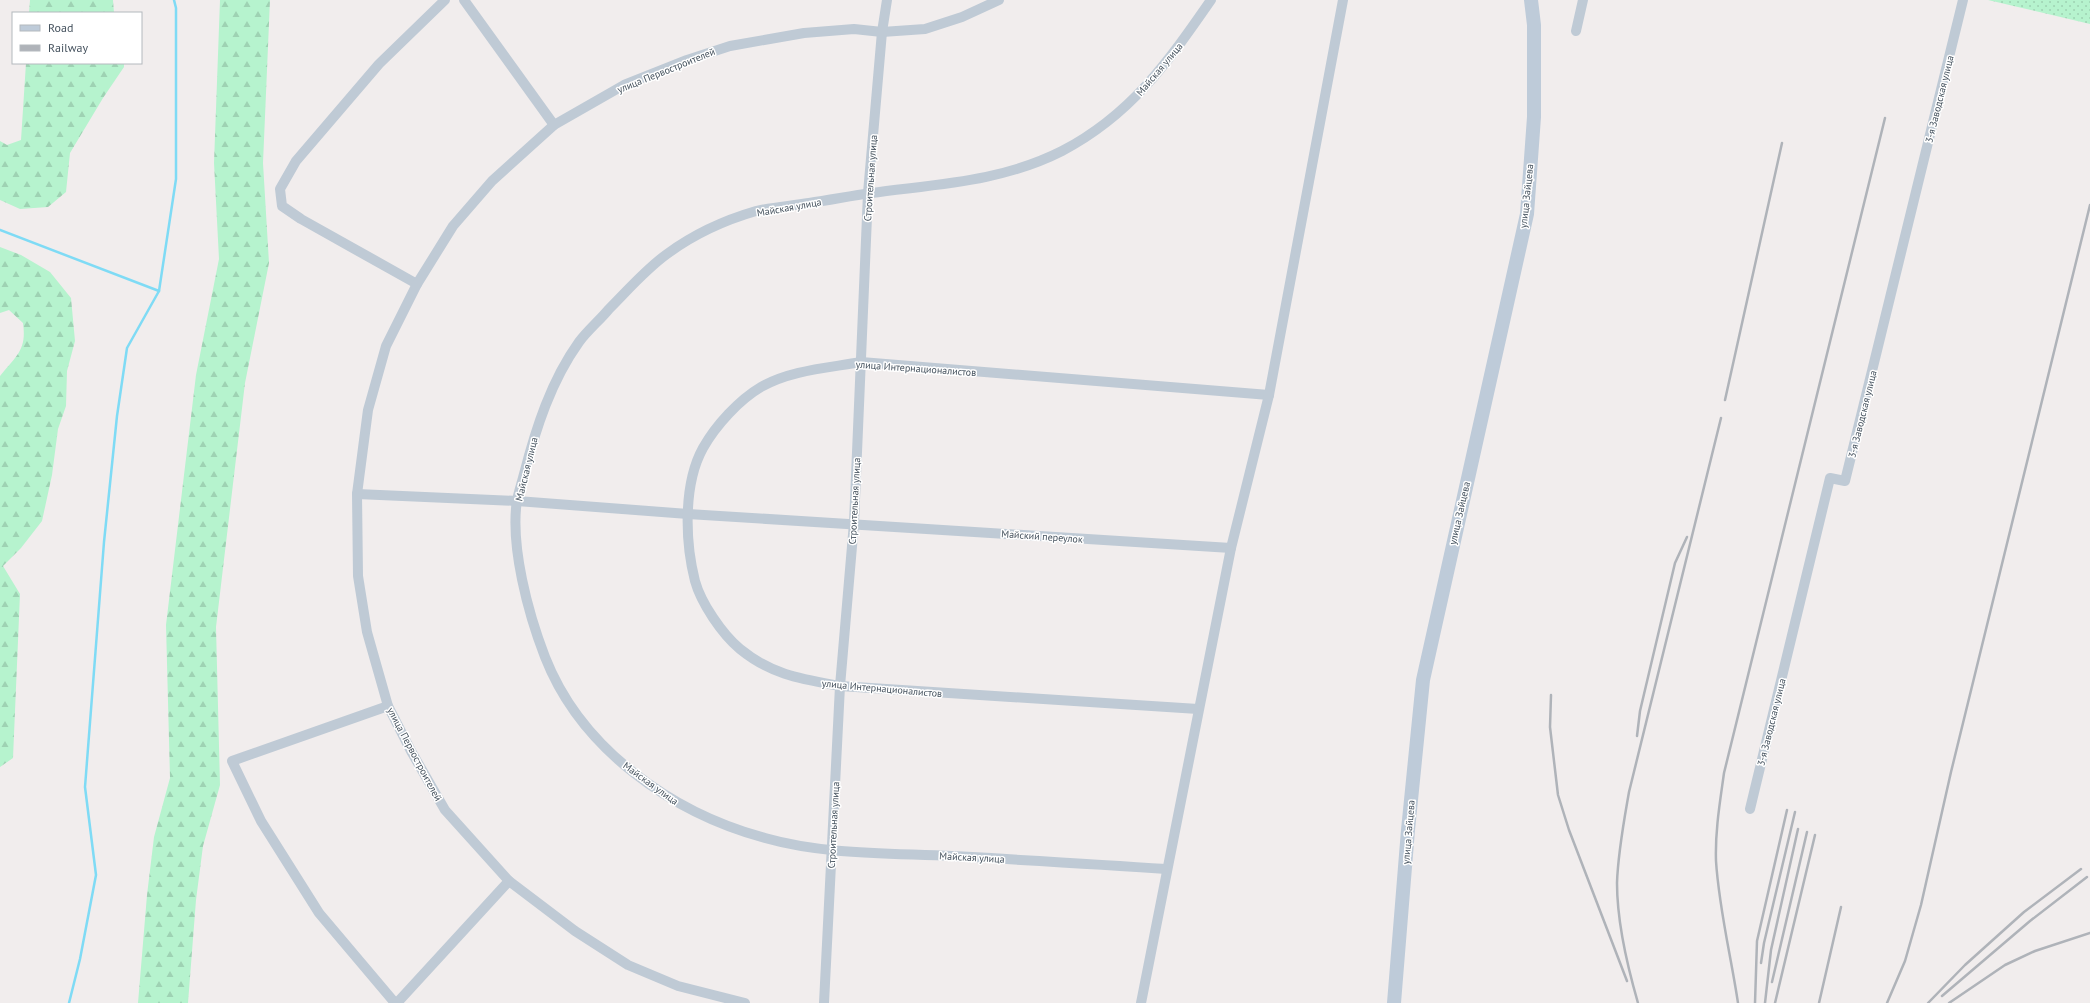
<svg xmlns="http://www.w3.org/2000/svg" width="2090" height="1003" font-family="'PT Sans',sans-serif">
  <defs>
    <pattern id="grass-dots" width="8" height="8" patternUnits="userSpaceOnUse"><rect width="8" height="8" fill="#b6f3ce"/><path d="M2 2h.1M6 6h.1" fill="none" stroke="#9ed2b3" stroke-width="1.8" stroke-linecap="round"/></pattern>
    <pattern id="forest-firs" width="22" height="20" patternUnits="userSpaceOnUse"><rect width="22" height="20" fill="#b6f3ce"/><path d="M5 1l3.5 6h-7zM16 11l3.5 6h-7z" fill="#9ed2b3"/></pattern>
  </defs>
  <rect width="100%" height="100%" fill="#f1eded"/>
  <!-- grass -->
  <path fill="url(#grass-dots)" d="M1988 0H2090V24Z"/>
  <!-- forest -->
  <g fill="url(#forest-firs)">
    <path d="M30 0H113L114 13H29Z"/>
    <path d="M220 0H270L263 163 269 263 245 383 216 627 220 785 203 846 196 900 188 1003H138L147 895 154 837 170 778 166 625 196 375 219 259 214 163Z"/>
    <path d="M26 63H124V67L103 98 70 153 66 192 48 207 20 209 0 200V141L7 145 21 140Z"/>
    <path d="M0 247 21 255 50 272 71 298 75 341 67 371 66 406 58 429 52 475 42 521 21 548 3 566 20 594 13 758 0 767V376C16 356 27 350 23 323L9 310 0 313Z"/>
  </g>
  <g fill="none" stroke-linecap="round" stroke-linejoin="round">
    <!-- stream -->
    <g stroke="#7fdbf5" stroke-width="2.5">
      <path d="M0 230 159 291"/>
      <path d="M69 1003 80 959 96 875 85 787 104 542 117 416 127 348 159 291 176 179V8L174 0"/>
    </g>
    <!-- street -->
    <g stroke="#bfcad5" stroke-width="10">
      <path d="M464 0 554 125"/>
      <path d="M1576 31 1583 0"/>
      <path d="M417 284 301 219 282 206 280 189 296 161 379 64 445 0"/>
      <path d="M357 494 517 501 688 514 1231 548"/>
      <path d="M388 706 232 761 261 821 319 913 395 1003"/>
      <path d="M1198 709 840 686C801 679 772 675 740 649 722 634 701 603 695 581 685 542 683 484 703 448 716 425 739 400 761 387 791 370 828 368 861 362L1269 395"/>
      <path d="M1750 809 1830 478 1845 481 1963 0"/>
      <path d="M1166 869C1095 864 1023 860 952 856 890 853 825 855 765 838 672 813 581 749 545 657 528 613 510 546 517 500 519 491 522 482 524 474 536 428 551 381 579 342 588 330 600 320 609 309 628 290 646 269 667 254 694 234 725 220 756 211 773 207 791 206 809 203 830 200 850 196 871 193 937 184 1001 182 1062 151 1131 115 1168 62 1211 0"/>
      <path d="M397 1003 509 881"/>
      <path d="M745 1003 678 986 628 965 575 931 509 881 445 810 411 751 388 706 367 632 358 576 357 494 368 410 386 346 417 284 453 226 492 181 554 125 624 85 687 60 730 46 804 33 854 29 882 32 925 29 962 17 999 0"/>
      <path d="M824 1003 840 686 854 523 868 193 882 32 887 0"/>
      <path d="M1141 1003 1231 548 1269 395 1343 0"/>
    </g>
    <!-- secondary -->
    <path stroke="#becbd9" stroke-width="14" d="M1394 1003 1408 830 1423 680 1527 214 1534 117V25L1531 0"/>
    <!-- rail -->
    <g stroke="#afb3b9" stroke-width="2.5">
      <path d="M1725 400 1782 143"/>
      <path d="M1551 695 1550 727 1558 795 1569 830 1627 981"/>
      <path d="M1637 736 1640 711 1675 563 1687 537"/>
      <path d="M1761 963 1764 943 1795 812"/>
      <path d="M1772 982 1807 832"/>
      <path d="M1942 996 2030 921 2087 877"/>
      <path d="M1638 1003C1627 965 1617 923 1617 883 1618 852 1624 821 1629 792L1721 418"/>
      <path d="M1738 1003C1731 956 1719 909 1716 861 1715 831 1720 802 1724 773L1885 118"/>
      <path d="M1755 1003 1757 941 1787 810"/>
      <path d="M1765 1003 1771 950 1798 829"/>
      <path d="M1775 1003 1815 835"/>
      <path d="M1819 1003 1841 907"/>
      <path d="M1887 1003 1905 961 1921 905 1951 772 2090 205"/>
      <path d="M1928 1003 1965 965 2024 912 2081 869"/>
      <path d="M1949 1003 2005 965 2035 951 2090 933"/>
    </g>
  </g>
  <g text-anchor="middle" stroke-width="3" stroke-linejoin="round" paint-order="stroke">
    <!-- street labels -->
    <g font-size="10" fill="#44515d" stroke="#fff">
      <text transform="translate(1159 69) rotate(-50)" y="4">Майская улица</text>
      <text transform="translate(666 70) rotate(-22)" y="4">улица Первостроителей</text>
      <text transform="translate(1939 99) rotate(-76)" y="4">3-я Заводская улица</text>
      <text transform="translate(870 178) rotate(-86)" y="4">Строительная улица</text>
      <text transform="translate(1526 196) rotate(-84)" y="4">улица Зайцева</text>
      <text transform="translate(789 207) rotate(-10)" y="4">Майская улица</text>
      <text transform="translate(916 368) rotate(4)" y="4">улица Интернационалистов</text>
      <text transform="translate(1862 414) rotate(-76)" y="4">3-я Заводская улица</text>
      <text transform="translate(526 469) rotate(-76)" y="4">Майская улица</text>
      <text transform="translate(854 501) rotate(-87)" y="4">Строительная улица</text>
      <text transform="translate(1459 513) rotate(-77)" y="4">улица Зайцева</text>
      <text transform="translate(1042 536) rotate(4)" y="4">Майский переулок</text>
      <text transform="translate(882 688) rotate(5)" y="4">улица Интернационалистов</text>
      <text transform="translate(1771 722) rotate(-76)" y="4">3-я Заводская улица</text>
      <text transform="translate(415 754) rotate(62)" y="4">улица Первостроителей</text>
      <text transform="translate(651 783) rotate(36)" y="4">Майская улица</text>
      <text transform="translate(833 825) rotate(-87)" y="4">Строительная улица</text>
      <text transform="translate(1408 832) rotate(-85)" y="4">улица Зайцева</text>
      <text transform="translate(972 857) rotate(3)" y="4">Майская улица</text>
    </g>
  </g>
  <!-- legend -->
  <rect x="12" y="12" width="130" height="52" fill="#ffffff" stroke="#b4b9be"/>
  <rect x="20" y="25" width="20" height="6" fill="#becbd9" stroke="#b4b9be"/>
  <text x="48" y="32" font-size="12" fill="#44515d">Road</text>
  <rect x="20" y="45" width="20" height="6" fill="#afb3b9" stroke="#b4b9be"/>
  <text x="48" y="52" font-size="12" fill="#44515d">Railway</text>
</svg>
